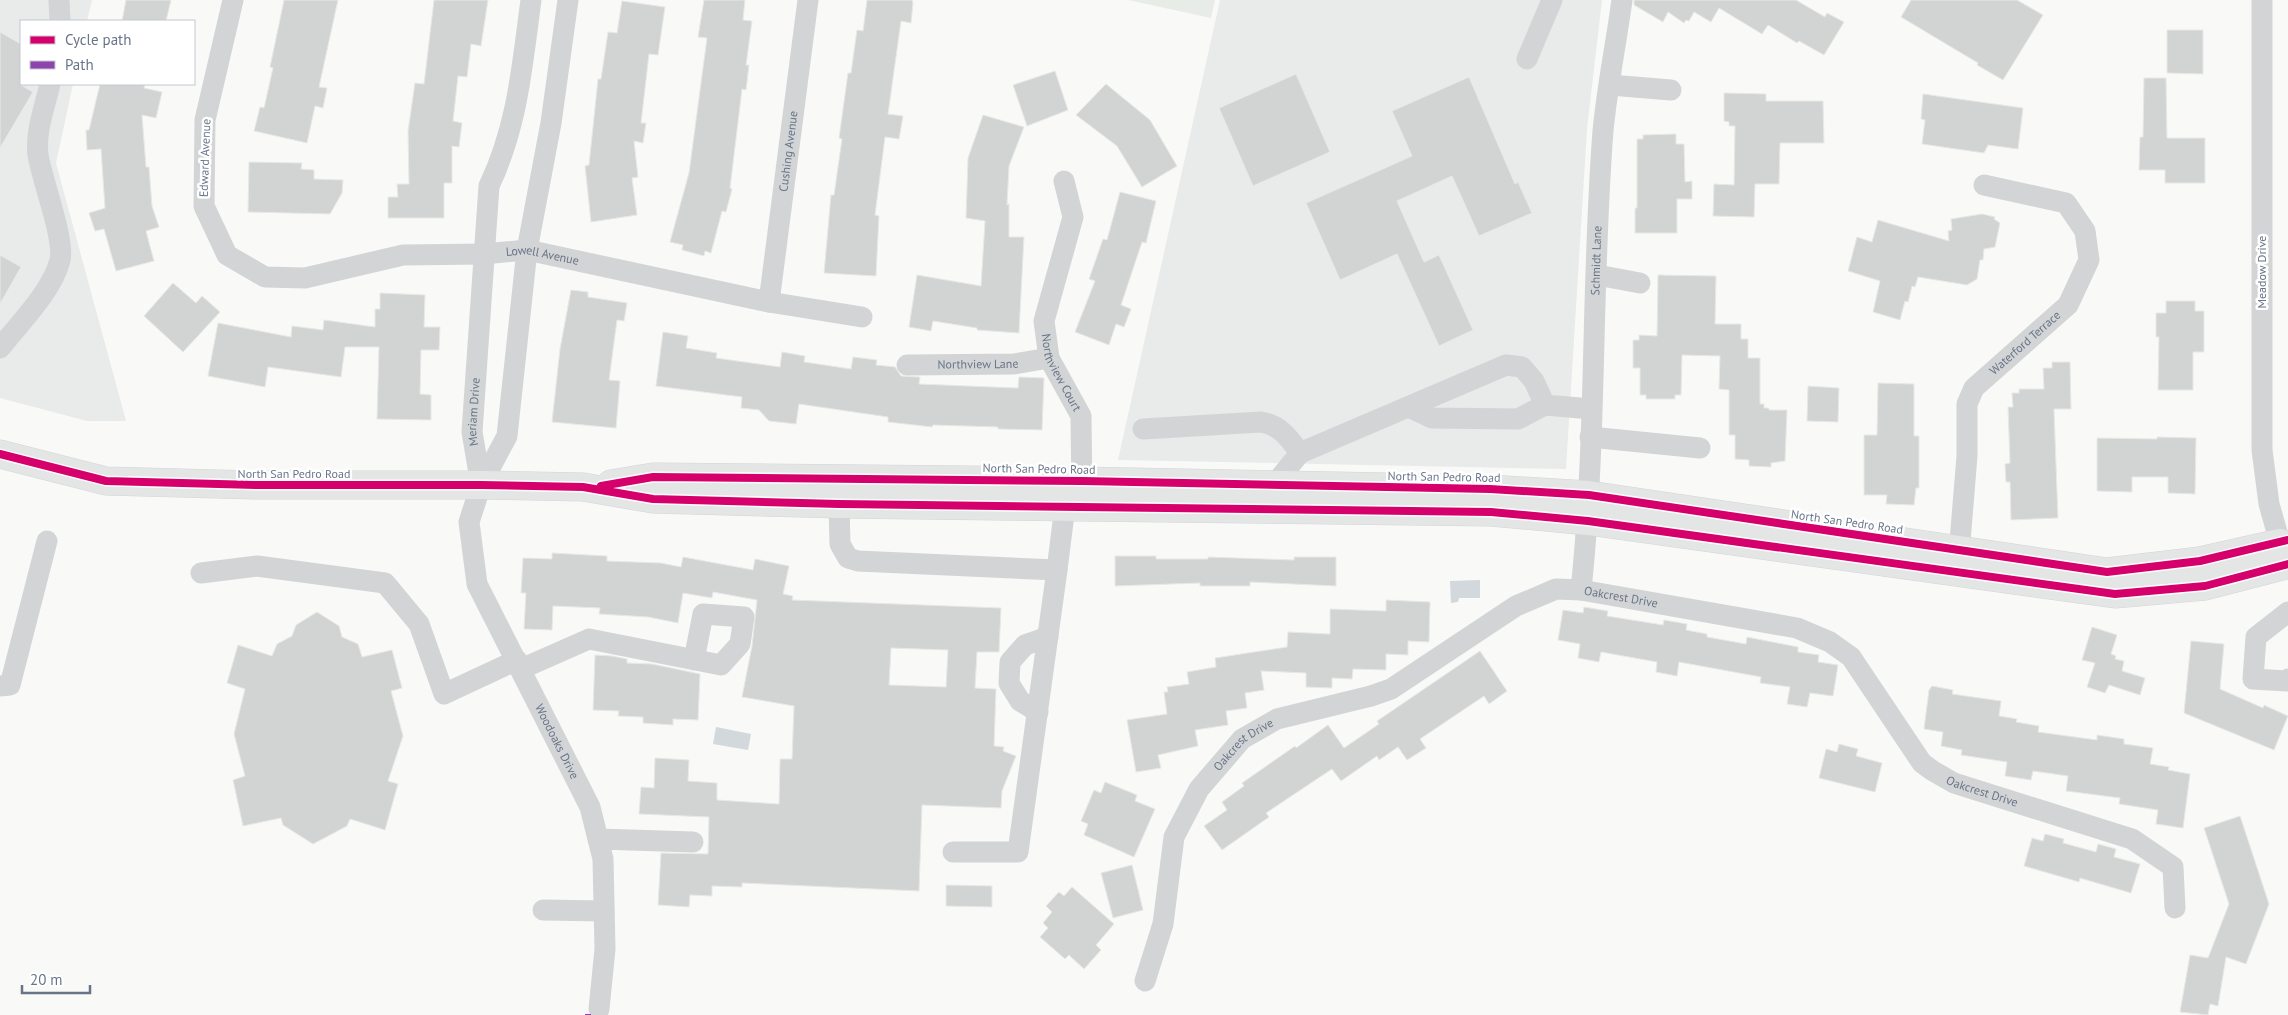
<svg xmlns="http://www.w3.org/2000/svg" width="2288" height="1015" font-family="'PT Sans',sans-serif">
  <rect width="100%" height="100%" fill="#f9f9f8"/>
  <!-- built -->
  <g fill="#e9eaea">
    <path d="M0 0H92L87 21H21V84H73L56 163 126 421H87L0 398Z"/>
    <path d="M1220 0H1602L1587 129 1566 469 1118 460Z"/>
  </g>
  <!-- green -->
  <path fill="#e8ece6" d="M1128 0H1215L1211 18Z"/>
  <!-- water -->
  <g fill="#d2d8dc">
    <path d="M1480 580V598H1459L1458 602 1451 603 1450 581Z"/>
    <path d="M716 727 751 734 748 750 713 744Z"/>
  </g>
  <!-- building -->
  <g fill="#d2d4d4" stroke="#e8e8e8" fill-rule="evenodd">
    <path d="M126 0H171L166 21H122Z"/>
    <path d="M284 0H338L319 87 327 88 323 108 315 106 307 143 254 131 260 107 264 108 273 68 270 67Z"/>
    <path d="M434 0H488L481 46 471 44 467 77 458 76 453 121 462 123 459 147 452 146V183H444V218H388V197H398L397 184H409L408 131 415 83 424 84Z"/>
    <path d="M704 0H745L743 20 752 21 746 65H749L746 90 742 89 730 188 732 189 726 212 722 211 711 253 705 251 704 256 682 250 683 245 670 242 689 173 707 38 698 37Z"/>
    <path d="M867 0H912L913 3 911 23 901 21 888 114 903 116 899 139 885 137 875 215 879 216 876 276 824 273 831 195H834L842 139 839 138 848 73H851L857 30 863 31Z"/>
    <path d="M1634 0H1796L1825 17 1827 13 1844 22 1824 55 1799 41 1797 43 1768 25 1762 34 1719 8 1711 22 1694 12 1689 21 1686 20 1684 23 1668 12 1663 22 1634 5Z"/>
    <path d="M1911 0H2017L2043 15 2003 80 1977 65 1978 63 1901 17Z"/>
    <path d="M622 1 665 7 658 55 649 54 641 123H646L643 143 634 141 638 177 632 178 637 215 591 222 585 166 589 165 598 79H601L608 32 617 33Z"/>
    <path d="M2167 30H2203V74L2167 73Z"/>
    <path d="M0 32 21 44V85L33 92 0 148Z"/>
    <path d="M1055 71 1068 110 1027 126 1013 85Z"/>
    <path d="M1296 74 1330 152 1253 186 1219 108Z"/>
    <path d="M1469 77 1515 184 1518 182 1532 213 1479 236 1452 176 1397 201 1424 262 1439 255 1473 330 1439 346 1397 254 1340 280 1306 203 1412 156 1392 111Z"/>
    <path d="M2144 78H2166L2167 138H2205V183H2165V170H2139L2140 137H2143Z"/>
    <path d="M100 84H145L144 88 162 92 156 118 142 115 146 167H149L152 206 159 227 146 231 154 261 116 271 104 229 95 231 89 213 105 208 101 149 87 150 86 130H89Z"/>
    <path d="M1106 84 1150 120 1177 166 1142 187 1117 146 1076 115Z"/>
    <path d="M1724 93 1766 94V101H1823L1824 143H1780L1779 184H1755L1754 217 1713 216 1714 184 1734 185 1735 126H1729V122L1724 121Z"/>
    <path d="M1923 94 2023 108 2018 149 1988 145 1984 153 1922 144 1925 120 1921 119Z"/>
    <path d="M983 115 1024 127 1009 166 1007 205 1009 204V237H1024L1019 333 977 330V328L933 321 931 331 909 327 917 275 981 286 985 221 966 218 968 158Z"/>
    <path d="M1676 134V144H1684L1685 182 1692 181V199H1677V233H1635V208H1637V139H1643V135Z"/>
    <path d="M249 162 302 163 301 169 314 170V179L343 180 342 193 330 214 248 212Z"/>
    <path d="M1120 192 1156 201 1146 243 1142 242 1121 305 1131 309 1124 327 1116 324 1109 345 1075 332 1095 281 1089 279 1103 239 1107 240Z"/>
    <path d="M1982 214 1995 217 1994 219 2000 223 1995 247 1984 249 1983 260H1980L1977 279 1967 285 1918 277 1915 287 1912 286 1908 302 1905 301 1900 320 1873 312 1880 281 1848 271 1857 237 1872 242 1878 220 1949 241 1948 231 1952 230 1951 219Z"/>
    <path d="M0 255 21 267 0 304Z"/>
    <path d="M1658 275 1716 276 1715 324H1741V339H1748V358H1760V404H1764V408H1769V410H1787L1785 461 1771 463V467L1749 466V460L1735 459V435H1729V390L1719 389 1720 356 1682 355 1681 395H1675V399H1646V395H1640V368H1633V340H1639V335L1657 336Z"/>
    <path d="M173 283 196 303 202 296 220 312 183 352 144 316Z"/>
    <path d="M571 290 588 292V297L627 303 624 321 617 320 609 380 620 381 616 428 552 422 560 349Z"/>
    <path d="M380 293 425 295 424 327H440L439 350H421L420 394 431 395V420L377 419 379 347H345L341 377 268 367 265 387 208 376 218 323 291 337 292 326 323 330 324 320 375 327V309H380Z"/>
    <path d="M2166 301H2195V311H2204V352H2193V390H2158L2159 337H2156V313H2166Z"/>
    <path d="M663 332 688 336 686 348 717 353 716 358 780 367 782 352 805 356 804 362 851 369 853 357 877 360 876 365 895 367 901 376 920 377 919 384 1018 388 1019 377 1044 378 1042 430 998 429V427L933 425 932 427 888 422V417L799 404 796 424 769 421 759 410 741 408 742 397 656 386Z"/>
    <path d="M2052 362H2070L2071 409H2054L2058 518 2011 520 2010 482H2006L2005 464 2010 463 2008 407H2013L2012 393H2019V389H2044L2043 368H2052Z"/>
    <path d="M1878 383 1914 384V436H1919V488H1916L1914 505 1886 504 1887 495H1864V435H1877Z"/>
    <path d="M1808 386 1839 388 1838 422 1807 421Z"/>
    <path d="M2157 437 2196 438 2195 494 2168 493V477H2132V492L2097 491V438L2157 439Z"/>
    <path d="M552 553 607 556V561L661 563 681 567 683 557 753 570 755 559 789 566 783 594 793 596 792 600 1001 608 999 652H977L975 688 996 689 994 746 1004 747 1003 751 1016 756 1002 791 1001 808 922 805 919 891 742 883V887L712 886V896L690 895 689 907 658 905 661 853 708 854 709 817 639 814 641 787 654 788 655 758 689 760 688 781 717 783V800L779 804 780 759H792L794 706 742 697 752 646 757 600 713 592 712 598 683 593 678 623 648 617 599 614 600 608 553 606 552 630 524 629 526 593H521L523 558 552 559ZM891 648 948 650 946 687 889 685Z"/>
    <path d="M1115 556H1156V559H1208V557L1294 560V557H1336V586L1250 582V586H1200V583L1115 586Z"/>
    <path d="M1386 600 1430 602 1429 642 1408 641V655L1386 654V670L1353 669 1352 679 1332 678V688L1306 687V673L1261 671 1264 690 1245 693 1247 708 1226 711 1228 725 1195 730 1198 746 1158 755 1161 768 1136 772 1127 720 1167 714 1164 692H1168L1167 687 1189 684 1187 672 1216 667 1215 658 1287 647 1288 632 1330 634V609L1386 611Z"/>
    <path d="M1584 607 1608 611 1607 616 1663 625 1664 620 1687 624 1686 630 1707 634V637L1746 644 1747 637 1798 647V652L1819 655 1818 662 1838 665 1833 696 1810 693 1807 707 1787 704 1790 687 1760 683 1761 677 1679 662 1677 676 1656 672 1657 662 1601 652 1599 662 1578 658 1580 644 1558 640 1563 610 1583 613Z"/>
    <path d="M317 612 339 626 342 637 358 644 362 657 392 650 402 688 391 691 403 736 388 781 398 784 385 830 350 819 347 826 313 844 283 825 281 818 243 826 233 780 245 776 234 734 245 689 227 683 238 645 272 656 277 644 292 636 296 625Z"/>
    <path d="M2092 627 2117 635 2111 654 2116 656 2115 659 2124 661 2122 671 2145 678 2140 695 2109 685 2105 693 2087 687 2095 663 2082 660Z"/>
    <path d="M2191 641 2224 644 2220 689 2263 708 2264 705 2288 716 2274 750 2184 713Z"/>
    <path d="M1480 651 1507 691 1489 704 1484 696 1420 739 1426 748 1407 760 1398 747 1379 760 1377 756 1341 781 1332 769 1266 813 1269 817 1222 850 1204 826 1227 810 1222 802 1244 786 1242 783 1295 746 1296 748 1328 725 1344 748 1379 724 1377 721Z"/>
    <path d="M595 655 612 656 627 659V663L652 664 700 674 698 720 673 719V725L643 723V717L618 716 619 711 593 710Z"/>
    <path d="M1932 686 1953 690 1952 694 2001 701 1999 716 2017 719 2016 722 2039 726 2038 732 2097 740V735L2124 739V744L2153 748 2150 764 2169 767 2168 770 2190 774 2183 828 2156 824 2158 810 2119 804 2120 798 2066 791 2068 776 2033 771 2031 780 2005 776 2007 762 1961 755 1962 750 1941 746 1943 732 1924 729 1929 690Z"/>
    <path d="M1839 744 1858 749 1856 756 1882 763 1875 792 1819 778 1826 749 1837 752Z"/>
    <path d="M1105 782 1137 795 1135 801 1155 809 1134 857 1084 835 1088 824 1081 821 1094 790 1101 793Z"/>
    <path d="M2240 816 2269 904 2246 964 2226 957 2218 1006 2210 1004 2208 1015 2180 1012 2190 955 2208 958 2229 904 2204 828Z"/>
    <path d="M2045 834 2064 839 2063 843 2096 852 2098 844 2116 849 2114 857 2140 864 2131 893 2080 878 2079 882 2024 866 2032 838 2043 841Z"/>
    <path d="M1132 865 1143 910 1113 918 1101 873Z"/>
    <path d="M946 885 992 886V907L946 906Z"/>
    <path d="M1072 887 1114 924 1096 945 1101 950 1084 969 1069 955 1065 959 1040 937 1048 928 1043 923 1052 912 1046 906 1059 892 1064 896Z"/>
  </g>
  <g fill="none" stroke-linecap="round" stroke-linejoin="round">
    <defs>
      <g id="major">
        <path d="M0 454 106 481 256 485H481L583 487 653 499 839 504 1491 512 1588 521 2115 594 2205 586 2286 565"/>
        <path d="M611 484 653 477 1082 481 1490 489 1589 495 2107 572 2200 561 2280 543"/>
      </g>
    </defs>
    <!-- major casing -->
    <use href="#major" stroke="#d4d5d6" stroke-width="29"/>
    <!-- minor -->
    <g stroke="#d3d4d5" stroke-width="21">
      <path d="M59 0 60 21"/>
      <path id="s1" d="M233 0 205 120 204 206 227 255 265 277 305 278 403 255 483 254 527 250 769 302 862 317"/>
      <path id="s2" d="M568 0 551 123 527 250 507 436 481 485 469 522 477 584 590 807 603 859 605 949 599 1009"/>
      <path d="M2262 0V450L2269 504 2284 557"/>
      <path d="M1527 59 1552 0"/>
      <path d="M1610 85 1671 90"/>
      <path id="s3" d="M1064 181 1073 217 1044 321 1049 358 1081 416 1082 496"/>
      <path d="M1597 275 1640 283"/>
      <path id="s4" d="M769 302 808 0"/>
      <path d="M0 348C19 324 53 290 60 260 65 240 42 180 38 155 35 132 45 106 50 84"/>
      <path id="s5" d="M907 365 1014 364 1049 358"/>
      <path d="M1409 407 1432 418 1518 419 1545 405"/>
      <path d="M1143 429 1261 422C1280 425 1289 438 1300 453"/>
      <path d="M1590 437 1700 448"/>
      <path id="s6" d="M481 485 472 432 489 186C518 125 522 66 531 0"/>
      <path d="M1274 485 1300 453 1506 365 1522 367 1534 381 1545 405 1591 409"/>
      <path d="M839 504 840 544 848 558 858 561 1057 570 1065 506"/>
      <path id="s7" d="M1958 566 1967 456V404L1974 388 2068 305 2089 260 2085 231 2066 203 1984 185"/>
      <path d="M201 573 257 566 385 583 419 624 444 694 517 660"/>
      <path id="s8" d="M1581 590C1597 438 1591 284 1603 131 1607 88 1616 44 1622 0"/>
      <path d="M2288 612 2256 637 2253 679 2287 681 2288 679"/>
      <path d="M521 669 589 639 721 665 740 644 744 617 703 614 694 660"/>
      <path d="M0 686 10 685 47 541"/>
      <path d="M1038 712 1020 701 1009 683 1010 662 1025 645 1048 637"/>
      <path d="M598 839 693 842"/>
      <path d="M953 852H1018L1057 570"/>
      <path d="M543 910 604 911"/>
      <path id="s9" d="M1145 981 1163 924 1174 837 1199 789 1242 739 1277 719 1371 696 1391 689 1516 606 1556 589 1581 590 1797 628 1830 642 1851 657 1922 763 1933 771 1954 783 2132 839 2173 867 2175 908"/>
    </g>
    <!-- major -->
    <use href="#major" stroke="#e4e5e5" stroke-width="28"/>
    <!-- quiet -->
    <path stroke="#8e44ad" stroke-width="6" stroke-dasharray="12 6" stroke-linecap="butt" d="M588 1015V1014"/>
    <defs>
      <g id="cycleway">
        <path d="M0 454 106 481 256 485H481L583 487 653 499 839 504 1491 512 1588 521 2115 594 2205 586 2288 564"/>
        <path d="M601 486 653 477 1082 481 1490 489 1589 495 2107 572 2200 561 2288 540"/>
      </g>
    </defs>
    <!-- cycleway casing -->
    <use href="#cycleway" stroke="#fff" stroke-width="11"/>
    <!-- cycleway -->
    <use href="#cycleway" stroke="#d6006c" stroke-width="8"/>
  </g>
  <g text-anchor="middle" stroke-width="5" stroke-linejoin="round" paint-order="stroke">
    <!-- street labels -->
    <g font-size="12" fill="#687589" stroke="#fff">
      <text dy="4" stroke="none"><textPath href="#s4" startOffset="152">Cushing Avenue</textPath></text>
      <text transform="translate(205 158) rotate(-88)" y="4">Edward Avenue</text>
      <text dy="4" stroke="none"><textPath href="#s1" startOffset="588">Lowell Avenue</textPath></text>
      <text dy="4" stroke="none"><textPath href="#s8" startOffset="330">Schmidt Lane</textPath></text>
      <text transform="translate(2262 272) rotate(-90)" y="4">Meadow Drive</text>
      <text dy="4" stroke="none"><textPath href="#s7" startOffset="248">Waterford Terrace</textPath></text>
      <text dy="4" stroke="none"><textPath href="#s5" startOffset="71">Northview Lane</textPath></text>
      <text dy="4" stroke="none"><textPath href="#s3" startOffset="200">Northview Court</textPath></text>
      <text dy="4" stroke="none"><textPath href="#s6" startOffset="74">Meriam Drive</textPath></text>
      <text transform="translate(1039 469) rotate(1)" y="4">North San Pedro Road</text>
      <text x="294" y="478">North San Pedro Road</text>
      <text transform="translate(1444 477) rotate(1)" y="4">North San Pedro Road</text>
      <text transform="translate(1847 522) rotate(8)" y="4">North San Pedro Road</text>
      <text dy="4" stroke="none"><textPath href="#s9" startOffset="685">Oakcrest Drive</textPath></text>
      <text dy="4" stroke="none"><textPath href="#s2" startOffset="774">Woodoaks Drive</textPath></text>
      <text dy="4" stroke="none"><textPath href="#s9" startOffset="265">Oakcrest Drive</textPath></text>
      <text dy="4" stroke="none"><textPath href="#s9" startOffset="1120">Oakcrest Drive</textPath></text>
    </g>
  </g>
  <!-- legend -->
  <rect x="20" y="20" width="175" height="65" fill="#ffffff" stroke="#c3c8d0"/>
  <rect x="30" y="36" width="25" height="8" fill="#d6006c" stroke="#c3c8d0"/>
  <text x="65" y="45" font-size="15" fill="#687589">Cycle path</text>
  <rect x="30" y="61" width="25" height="8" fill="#8e44ad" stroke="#c3c8d0"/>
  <text x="65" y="70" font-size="15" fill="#687589">Path</text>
  <!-- scale -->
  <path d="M22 985v8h68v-8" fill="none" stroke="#687589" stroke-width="2.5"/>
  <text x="30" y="985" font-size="15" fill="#687589" stroke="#ffffff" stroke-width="4" paint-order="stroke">20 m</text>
</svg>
